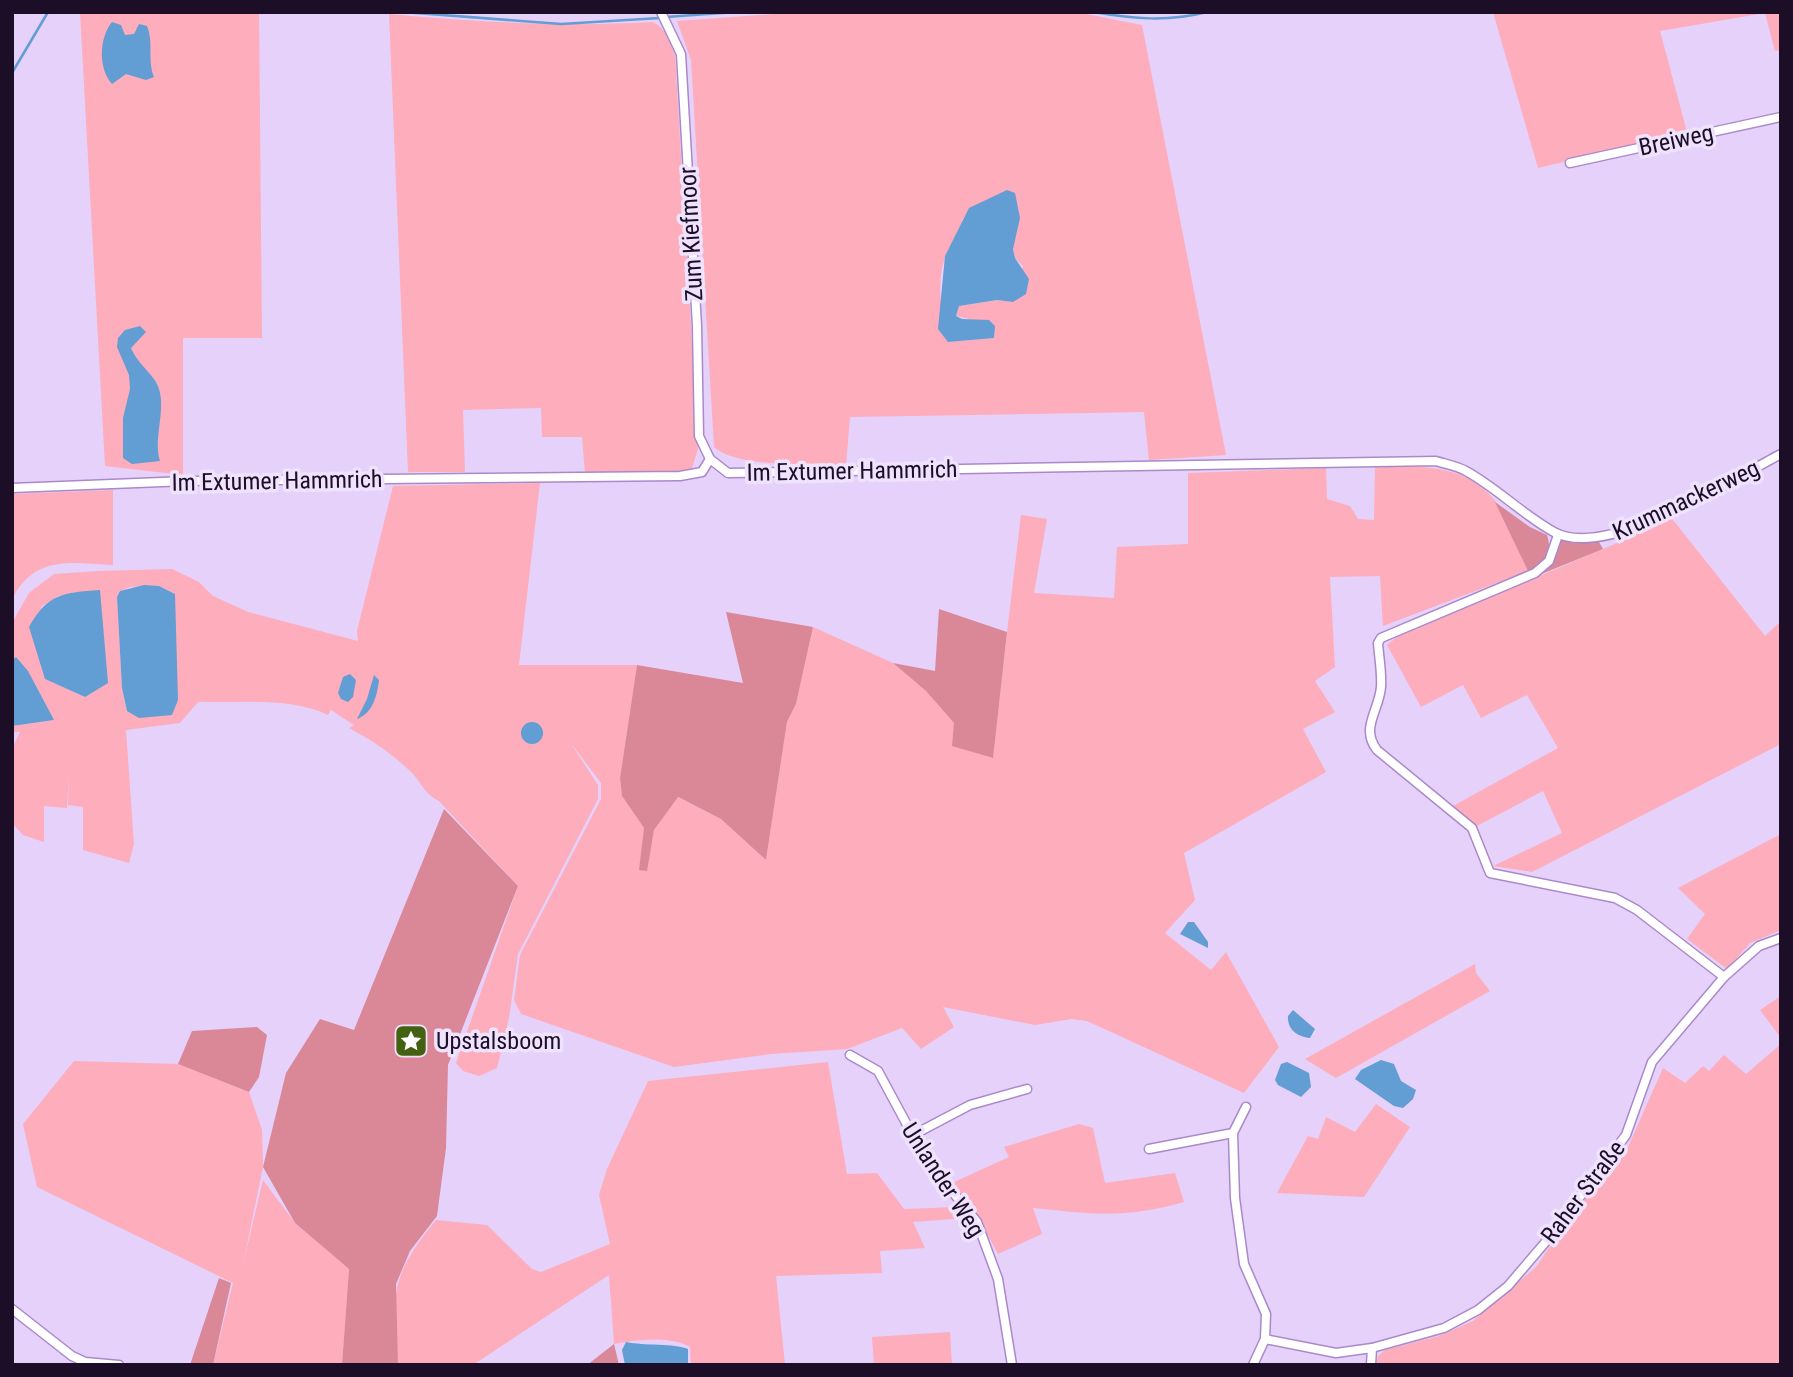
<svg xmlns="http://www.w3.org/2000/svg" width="1793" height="1377" font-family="'Roboto Condensed',sans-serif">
  <rect width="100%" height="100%" fill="#e6d1fa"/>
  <!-- green -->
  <g fill="#fdadbb" fill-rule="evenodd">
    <path d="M80 12H259L262 338H183V475L105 466Z"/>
    <path d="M802 12H1076L1142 25 1226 455 1149 460 1144 412 850 417 846 466C814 464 736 468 714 447L691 60 677 21ZM963 218 1013 249 1015 258 1023 266 1013 302 997 300 959 306 956 316 973 320 994 338 948 342C943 315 935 286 945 258 949 245 961 232 963 218Z"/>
    <path d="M1493 12H1781V50L1775 51 1765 13 1660 31 1687 132 1538 168Z"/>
    <path d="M389 14C477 22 563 27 652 22 665 26 670 43 675 55L698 449 692 468 680 472 585 473 582 437H542L541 408 463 410 465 472H408Z"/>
    <path d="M1375 466C1416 466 1462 463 1492 497 1506 513 1518 551 1528 571L1383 626 1380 576 1330 577 1335 667 1315 681 1335 712 1303 729 1326 772 1184 853 1195 900 1165 933 1211 970 1226 952 1279 1047 1244 1093 1087 1021 1071 1019 1035 1025 943 1007 954 1027 921 1049 902 1028 847 1049 771 1054 674 1067 521 1014 514 1000 520 955 601 799V783L570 742 598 785V799L518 954 509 1018 497 1068 479 1076 463 1071 456 1063 518 886 439 801C424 794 421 781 409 770 391 753 370 739 349 728L354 725 331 710 328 715C290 697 240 703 198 702L180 723 126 730 134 844 129 863 83 850V807L68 805 69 775 67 808 44 806V842L23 835 12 823V749L20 732H12V726L54 720 16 657 12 660V623L29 593 54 574 99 571 172 569 199 582 213 596 248 612 358 641 357 631 393 486 540 483 519 665H637L620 778 622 796 644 828 640 869 646 871 654 830 677 797 721 819 766 860 787 722 796 704 813 627 893 663 926 691 954 723V746L992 758 1021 515 1047 519 1034 593 1114 598 1117 547 1188 544V473L1326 468 1327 499 1350 506 1358 519 1374 520ZM159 586 175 594 127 711 122 688 117 597 120 591 130 587ZM76 592 85 697 45 679 41 607 58 596Z"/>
    <path d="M113 490V565C72 563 35 554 12 599V494Z"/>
    <path d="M1670 516 1765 636 1781 621V744L1532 872 1493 866 1562 833 1543 791 1475 827 1453 806 1558 748 1527 695 1481 718 1463 685 1421 707 1387 645 1397 637 1631 537Z"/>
    <path d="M1781 834V930L1750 943 1727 969 1687 939 1705 914 1678 888Z"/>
    <path d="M1475 964 1476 973 1490 991 1336 1078 1305 1059Z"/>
    <path d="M1781 996V1038L1760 1010Z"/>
    <path d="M1781 1044V1365H1376L1378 1356 1385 1350 1439 1336 1473 1321 1536 1267 1570 1217 1628 1147 1663 1068 1685 1083 1703 1066 1709 1071 1724 1055 1746 1074Z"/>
    <path d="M74 1061 178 1064 249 1092 262 1130 263 1167 243 1264 263 1180 295 1223 349 1269 342 1365H213L233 1283 37 1187 23 1124Z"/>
    <path d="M828 1062 847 1174 877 1173 904 1209 957 1207 967 1218 913 1222 925 1248 880 1251 882 1273 776 1276 785 1365H691L690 1347C670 1335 634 1340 614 1344L609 1275 473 1365H398C392 1294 390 1276 436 1220L487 1225 532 1269 541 1272 610 1244 599 1195 607 1169 648 1081Z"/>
    <path d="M1376 1104 1410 1127 1364 1197 1277 1193 1308 1136 1318 1139 1326 1117 1355 1132Z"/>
    <path d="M1079 1124 1093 1128 1105 1183 1175 1173 1184 1202C1124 1219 1093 1214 1033 1208L1042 1234 998 1254 980 1221 952 1183 1009 1157 1004 1147Z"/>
    <path d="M950 1332 952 1365H874L872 1337Z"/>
  </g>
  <!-- forest -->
  <g fill="#da8897">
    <path d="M1495 502 1530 527 1547 535C1553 553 1544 563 1528 571Z"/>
    <path d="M1561 540 1599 542 1603 549 1539 575 1552 562Z"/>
    <path d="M939 609 1007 632 993 758 952 746 954 723 926 691 893 663 935 671Z"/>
    <path d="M726 612 813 627 796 704 787 722 766 860 721 819 678 797 654 830 647 871 639 870 644 828 622 796 620 778 637 665 743 683Z"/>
    <path d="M444 809 518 886 448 1065 446 1148 437 1216 410 1251 396 1284 398 1365H342L349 1269 295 1223 263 1167 286 1073 320 1019 354 1030Z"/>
    <path d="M257 1027 267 1035 259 1077 249 1092 178 1064 192 1031Z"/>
    <path d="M219 1278 231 1283 213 1365H190Z"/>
    <path d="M614 1344 619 1365H587Z"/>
  </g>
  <!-- water -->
  <g fill="#629dd3">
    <path d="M112 22 121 25 125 35 134 34 139 24 147 26C154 44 147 59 154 77L146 80 126 74 112 84C98 68 99 38 112 22Z"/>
    <path d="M1007 190 1015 193 1020 218 1013 249 1015 258 1029 279 1026 294 1013 302 997 300 959 306 956 316 962 319 989 320 995 326 994 338 948 342 938 329 945 256 969 208Z"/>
    <path d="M140 326 146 332 131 348C138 365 156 376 159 389 166 412 153 438 160 461L132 464 123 458V418L130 389 129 375 117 347 118 338 125 330Z"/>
    <path d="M144 585 159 586 175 594 178 700 172 715 139 718 127 711 122 688 117 597 120 591Z"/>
    <path d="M100 590 108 683 85 697 45 679 29 627C48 593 63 593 100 590Z"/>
    <path d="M16 657 28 671 54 720 12 726V660Z"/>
    <path d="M350 674 356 680 353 697 348 702 341 699 338 693 343 677Z"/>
    <path d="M374 675 379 680C377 696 373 713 357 719L367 699Z"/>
    <circle cx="532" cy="733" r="11"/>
    <path d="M1188 922H1194L1208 942V948L1180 934Z"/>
    <path d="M1293 1010 1315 1029 1310 1038C1297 1037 1287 1029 1288 1016Z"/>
    <path d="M1381 1060 1394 1064 1401 1081 1416 1090 1413 1099 1403 1108 1394 1106 1355 1079 1361 1070Z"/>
    <path d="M1287 1062 1309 1073 1311 1087 1301 1097 1278 1085 1275 1080 1281 1064Z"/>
    <path d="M626 1342C644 1346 674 1343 688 1349V1365H625L622 1350Z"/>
  </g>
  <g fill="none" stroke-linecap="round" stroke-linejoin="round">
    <!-- stream -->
    <g stroke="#629dd3" stroke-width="2.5">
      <path d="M403 12 561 24 660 18"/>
      <path d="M1094 12C1133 19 1168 22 1207 12"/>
      <path d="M666 17 736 12"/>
      <path d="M12 73 48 12"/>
    </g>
    <defs>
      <g id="minor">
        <path d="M661 12 681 54 697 326 699 436 710 459 728 473 1436 461C1445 464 1457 466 1466 471 1497 488 1523 515 1554 532 1607 561 1731 480 1781 454"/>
        <path d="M1570 163 1781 117"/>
        <path d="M12 488 187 481 680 476 702 472 710 459"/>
        <path d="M1558 535 1549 561 1535 573 1381 638 1378 643C1379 657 1382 673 1381 687 1379 711 1360 728 1377 750L1472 828 1490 873 1615 898 1637 910 1724 977"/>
        <path d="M850 1055 878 1071 925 1158 977 1222 998 1279 1012 1365"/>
        <path d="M1246 1107 1233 1133 1235 1198 1244 1264 1266 1314 1265 1339 1253 1365"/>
        <path d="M913 1135 970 1105 1027 1089"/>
        <path d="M1149 1149 1233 1133"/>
        <path d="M12 1309 72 1356 85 1362 119 1365"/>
        <path d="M1265 1339 1336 1353 1372 1348"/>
        <path d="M1371 1365 1372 1348 1444 1328 1478 1310 1508 1286 1549 1238 1626 1135 1652 1062 1724 977 1759 946 1781 938"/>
      </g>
    </defs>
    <!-- minor casing -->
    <use href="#minor" stroke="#aa89ca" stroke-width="11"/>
    <!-- minor -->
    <use href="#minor" stroke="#fff" stroke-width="8"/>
  </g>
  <!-- icons -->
  <defs>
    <symbol id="sight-square" viewBox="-11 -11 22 22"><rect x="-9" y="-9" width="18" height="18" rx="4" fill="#446011" stroke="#efe2fd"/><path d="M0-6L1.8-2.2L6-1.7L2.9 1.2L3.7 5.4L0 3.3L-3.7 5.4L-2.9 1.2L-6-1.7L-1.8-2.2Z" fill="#fff"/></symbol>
  </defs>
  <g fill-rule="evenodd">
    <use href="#sight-square" x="392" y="1022" width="38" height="38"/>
  </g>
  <g text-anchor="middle" stroke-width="7" stroke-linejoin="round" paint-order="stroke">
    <!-- street labels -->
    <g font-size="24" fill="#1c0e27" stroke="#efe2fd">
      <text transform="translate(1676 140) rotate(-12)" y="8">Breiweg</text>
      <text transform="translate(691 234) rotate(-93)" y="8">Zum Kiefmoor</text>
      <text transform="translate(852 471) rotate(-1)" y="8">Im Extumer Hammrich</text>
      <text transform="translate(277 481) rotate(-1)" y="8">Im Extumer Hammrich</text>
      <text transform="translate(1686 500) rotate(-25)" y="8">Krummackerweg</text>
      <text transform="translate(943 1180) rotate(57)" y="8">Unlander Weg</text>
      <text transform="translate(1583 1192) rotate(-53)" y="8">Raher Straße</text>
    </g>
    <!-- poi labels -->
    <g font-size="24" fill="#1c0e27" stroke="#efe2fd" text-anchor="start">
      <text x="436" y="1049">Upstalsboom</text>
    </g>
  </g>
  <!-- border -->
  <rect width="1793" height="1377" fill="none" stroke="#1c0e27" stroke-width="28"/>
</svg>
